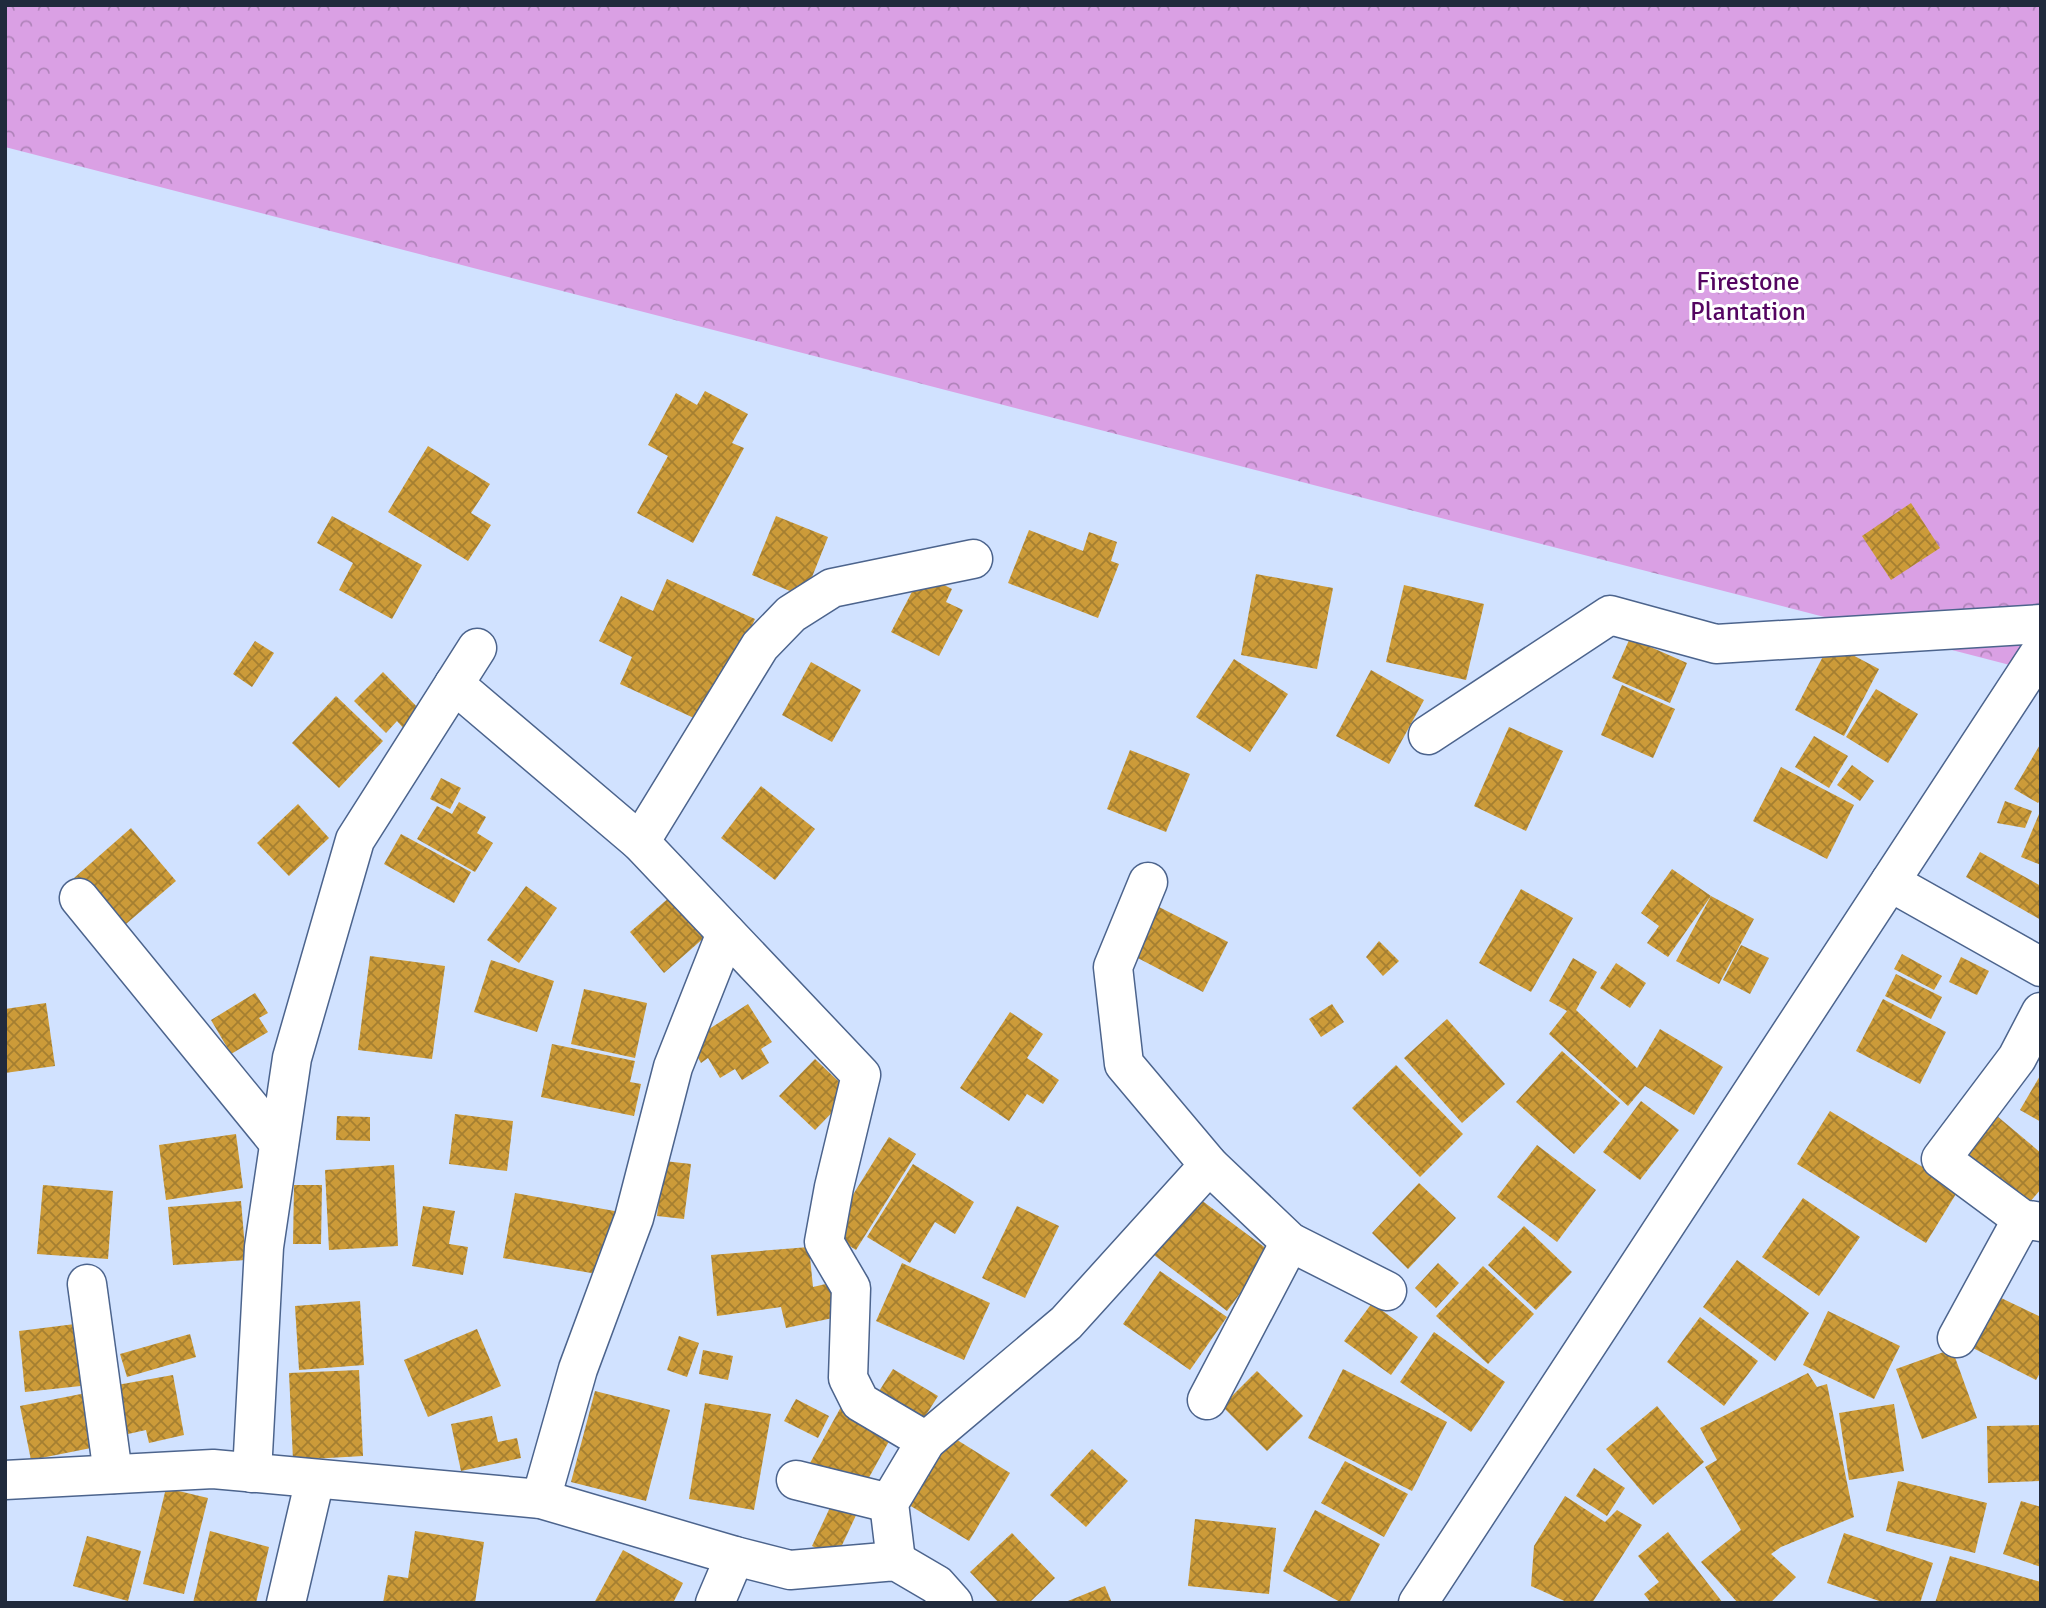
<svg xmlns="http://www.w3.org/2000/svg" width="2046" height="1608" font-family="Signika,sans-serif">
  <defs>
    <pattern id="forest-crowns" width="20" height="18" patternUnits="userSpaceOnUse" patternTransform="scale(1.75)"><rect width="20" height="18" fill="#daa0e4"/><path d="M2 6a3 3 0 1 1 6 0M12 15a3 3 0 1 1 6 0" fill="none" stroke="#b083ba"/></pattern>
    <pattern id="building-cross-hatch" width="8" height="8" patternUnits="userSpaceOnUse" patternTransform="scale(1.75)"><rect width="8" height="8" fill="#cc9b39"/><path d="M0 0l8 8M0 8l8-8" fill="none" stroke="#a57f31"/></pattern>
  </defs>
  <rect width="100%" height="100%" fill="#d1e2ff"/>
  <!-- forest -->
  <path fill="url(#forest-crowns)" d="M5 5H2041V673L5 147Z"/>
  <!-- building -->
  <g fill="url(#building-cross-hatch)">
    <path d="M705 391 748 414 732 443 744 448 693 543 637 513 668 456 648 445 676 393 697 405Z"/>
    <path d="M428 446 490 484 471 513 491 525 468 561 388 512Z"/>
    <path d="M1911 503 1940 548 1891 580 1862 536Z"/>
    <path d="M332 516 422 565 392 619 339 590 353 563 317 543Z"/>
    <path d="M776 516 828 537 804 597 752 575Z"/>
    <path d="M1029 530 1083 551 1089 532 1117 542 1111 561 1119 564 1098 618 1008 583Z"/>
    <path d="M1256 574 1333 588 1317 669 1241 655Z"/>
    <path d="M924 575 952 589 946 602 963 610 939 656 891 632 915 586Z"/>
    <path d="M667 579 755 619 707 724 620 684 632 657 599 641 621 596 653 611Z"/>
    <path d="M1404 585 1484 604 1466 680 1386 662Z"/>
    <path d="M1630 638 1687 663 1670 703 1612 678Z"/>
    <path d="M255 641 274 653 252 687 233 674Z"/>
    <path d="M1830 643 1879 669 1844 736 1795 710Z"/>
    <path d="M1234 659 1288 694 1250 752 1196 717Z"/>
    <path d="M811 662 861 690 832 742 782 715Z"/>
    <path d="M1371 670 1424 700 1389 764 1336 736Z"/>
    <path d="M383 672 423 713 405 730 397 721 386 733 354 701Z"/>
    <path d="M1622 685 1675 709 1653 758 1601 735Z"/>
    <path d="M1876 689 1918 714 1888 763 1846 737Z"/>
    <path d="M336 696 383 741 339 788 292 743Z"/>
    <path d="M1509 727 1563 751 1526 831 1474 806Z"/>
    <path d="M1814 736 1848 756 1829 788 1795 767Z"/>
    <path d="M2041 743V799L2038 803 2014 789Z"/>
    <path d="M1130 750 1190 774 1166 832 1107 809Z"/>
    <path d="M1852 765 1874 781 1860 801 1837 785Z"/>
    <path d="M1781 767 1854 805 1827 859 1753 821Z"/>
    <path d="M441 778 461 788 450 809 430 799Z"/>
    <path d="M761 786 815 829 775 880 721 838Z"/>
    <path d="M2005 801 2032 811 2025 828 1997 823Z"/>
    <path d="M459 802 486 817 477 833 493 843 475 872 417 839 437 806 452 814Z"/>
    <path d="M298 804 329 838 289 876 257 843Z"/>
    <path d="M2039 814 2041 815V865L2021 857Z"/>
    <path d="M131 828 176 881 119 930 74 878Z"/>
    <path d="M401 834 471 872 454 903 384 864Z"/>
    <path d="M1980 852 2041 886V920L1966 877Z"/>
    <path d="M1672 869 1711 896 1668 957 1647 943 1659 926 1641 913Z"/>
    <path d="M526 886 557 908 519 963 487 940Z"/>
    <path d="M1521 889 1573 918 1531 992 1479 963Z"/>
    <path d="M671 896 706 936 664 973 630 932Z"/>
    <path d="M1711 896 1754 919 1719 984 1676 961Z"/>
    <path d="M1157 906 1228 942 1203 992 1132 955Z"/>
    <path d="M1379 941 1399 961 1383 976 1366 957Z"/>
    <path d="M1741 945 1769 958 1750 994 1723 980Z"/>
    <path d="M1902 954 1942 976 1934 990 1894 969Z"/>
    <path d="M370 956 445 966 432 1059 358 1050Z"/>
    <path d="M1961 957 1989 971 1977 995 1949 982Z"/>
    <path d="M1573 958 1597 972 1576 1010 1637 1068 1660 1029 1723 1067 1694 1115 1645 1086 1628 1106 1549 1034 1567 1011 1549 1001Z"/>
    <path d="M491 960 554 981 537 1032 474 1012Z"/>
    <path d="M1616 963 1646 983 1630 1008 1600 988Z"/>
    <path d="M1896 974 1942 997 1931 1019 1885 996Z"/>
    <path d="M584 989 647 1003 635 1058 571 1044Z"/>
    <path d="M255 993 268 1013 259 1018 268 1032 231 1054 211 1020Z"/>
    <path d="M1883 999 1946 1032 1920 1084 1856 1051Z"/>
    <path d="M46 1003 55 1066 5 1073V1009Z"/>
    <path d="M748 1004 772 1042 761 1049 769 1063 742 1080 735 1069 720 1078 708 1058 701 1063 689 1042Z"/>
    <path d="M1332 1004 1344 1022 1321 1037 1309 1019Z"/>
    <path d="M1010 1012 1043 1034 1027 1058 1059 1080 1043 1104 1027 1094 1009 1121 960 1088Z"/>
    <path d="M1447 1019 1505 1084 1462 1123 1404 1058Z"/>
    <path d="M552 1044 635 1061 630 1082 641 1084 634 1116 541 1097Z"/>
    <path d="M1562 1051 1620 1103 1574 1154 1516 1102Z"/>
    <path d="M815 1059 851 1093 815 1130 779 1096Z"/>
    <path d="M1396 1065 1463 1134 1420 1177 1352 1108Z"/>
    <path d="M2041 1074V1122L2020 1110Z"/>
    <path d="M1641 1101 1679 1130 1640 1180 1603 1152Z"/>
    <path d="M1830 1111 1959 1189 1926 1243 1797 1164Z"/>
    <path d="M1991 1111 2041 1153V1189L2023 1210 1955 1153Z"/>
    <path d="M455 1114 513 1121 507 1171 449 1164Z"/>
    <path d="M337 1116 370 1117V1141L336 1140Z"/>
    <path d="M236 1134 243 1188 166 1200 159 1145Z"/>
    <path d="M889 1137 916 1154 856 1250 829 1233Z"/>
    <path d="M1537 1145 1596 1190 1557 1242 1497 1197Z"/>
    <path d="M664 1161 691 1164 684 1219 657 1216Z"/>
    <path d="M913 1164 974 1202 955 1234 935 1222 910 1263 867 1237Z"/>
    <path d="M394 1165 398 1246 329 1250 325 1170Z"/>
    <path d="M1419 1183 1456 1218 1408 1269 1372 1233Z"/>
    <path d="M43 1185 113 1191 108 1259 37 1254Z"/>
    <path d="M294 1185H322L321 1244H293Z"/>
    <path d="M515 1193 620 1212 609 1276 503 1258Z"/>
    <path d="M1197 1197 1271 1252 1227 1311 1154 1255Z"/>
    <path d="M1803 1198 1860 1237 1819 1296 1762 1257Z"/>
    <path d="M241 1201 246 1260 173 1265 168 1207Z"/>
    <path d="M423 1206 455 1211 449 1244 468 1247 463 1275 412 1266Z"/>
    <path d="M1017 1206 1059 1226 1025 1298 982 1278Z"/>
    <path d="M1524 1226 1572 1272 1536 1310 1488 1265Z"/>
    <path d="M809 1247 813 1287 834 1282 842 1316 786 1328 781 1307 717 1316 711 1255Z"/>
    <path d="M1737 1260 1809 1313 1775 1361 1703 1307Z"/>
    <path d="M902 1263 990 1303 964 1360 876 1321Z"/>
    <path d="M1438 1263 1459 1283 1436 1308 1415 1288Z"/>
    <path d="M1483 1266 1534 1314 1488 1364 1436 1316Z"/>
    <path d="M1160 1271 1227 1317 1190 1370 1123 1324Z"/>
    <path d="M1997 1296 2041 1317V1371L2036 1380 1971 1347Z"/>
    <path d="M360 1301 364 1365 299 1370 295 1306Z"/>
    <path d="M1372 1303 1418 1337 1391 1375 1344 1341Z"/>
    <path d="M1828 1311 1900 1346 1874 1399 1803 1365Z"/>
    <path d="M1700 1317 1758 1361 1724 1406 1667 1362Z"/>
    <path d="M83 1323 90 1385 25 1392 19 1331Z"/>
    <path d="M477 1329 501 1386 428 1417 404 1360Z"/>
    <path d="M1434 1332 1505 1382 1471 1432 1400 1382Z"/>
    <path d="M190 1334 196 1357 127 1377 120 1354Z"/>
    <path d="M679 1336 699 1343 687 1377 667 1370Z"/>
    <path d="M1952 1349 1977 1418 1922 1439 1896 1369Z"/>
    <path d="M703 1350 733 1356 728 1380 699 1374Z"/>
    <path d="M893 1369 938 1396 921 1423 876 1396Z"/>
    <path d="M1343 1369 1447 1422 1412 1491 1308 1438Z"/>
    <path d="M359 1370 363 1456 293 1460 289 1373Z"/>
    <path d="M1257 1371 1303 1416 1267 1451 1222 1406Z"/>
    <path d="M1808 1373 1817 1387 1827 1384 1854 1517 1781 1547 1771 1554 1796 1577 1770 1603H1738L1701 1562 1741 1530 1705 1467 1717 1460 1700 1428Z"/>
    <path d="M173 1375 184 1435 149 1443 146 1430 128 1434 117 1385Z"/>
    <path d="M595 1391 670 1410 646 1501 571 1482Z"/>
    <path d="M86 1393 96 1447 31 1460 20 1406Z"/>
    <path d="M796 1399 829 1416 818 1438 784 1421Z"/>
    <path d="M705 1403 771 1414 754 1510 689 1499Z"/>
    <path d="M1894 1404 1904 1471 1849 1480 1839 1413Z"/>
    <path d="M1657 1406 1704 1462 1653 1505 1606 1449Z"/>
    <path d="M841 1407 893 1434 861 1492 810 1463Z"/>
    <path d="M492 1416 498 1442 517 1438 521 1458 461 1471 451 1424Z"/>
    <path d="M2041 1425V1481L1988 1483 1987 1426Z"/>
    <path d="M946 1433 1010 1473 969 1541 904 1502Z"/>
    <path d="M1092 1449 1128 1481 1086 1527 1050 1495Z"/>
    <path d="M1345 1461 1408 1494 1384 1537 1321 1503Z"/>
    <path d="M1594 1468 1625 1488 1607 1516 1576 1496Z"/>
    <path d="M1898 1481 1987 1503 1975 1553 1886 1531Z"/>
    <path d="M166 1488 208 1498 184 1594 143 1584Z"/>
    <path d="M1565 1496 1605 1522 1617 1510 1642 1525 1592 1603H1569L1531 1586 1534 1546Z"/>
    <path d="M834 1499 858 1511 836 1558 812 1546Z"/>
    <path d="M2021 1501 2041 1507V1567L2003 1554Z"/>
    <path d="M1315 1510 1380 1544 1349 1603H1342L1283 1571Z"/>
    <path d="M1195 1519 1276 1528 1269 1594 1188 1586Z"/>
    <path d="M210 1531 269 1547 256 1603H193Z"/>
    <path d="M415 1531 484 1542 475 1603H383L388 1575 408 1578Z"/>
    <path d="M1668 1532 1723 1603H1651L1644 1594 1659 1582 1638 1556Z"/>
    <path d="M1012 1533 1055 1578 1029 1603H999L970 1572Z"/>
    <path d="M1844 1533 1933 1563 1920 1603H1885L1827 1583Z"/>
    <path d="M87 1536 141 1551 128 1601 73 1586Z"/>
    <path d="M623 1550 683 1583 673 1603H594Z"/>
    <path d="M1950 1556 2041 1582 2040 1603H1935Z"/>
    <path d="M1105 1586 1112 1603H1063Z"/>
  </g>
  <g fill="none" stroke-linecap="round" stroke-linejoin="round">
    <defs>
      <g id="minor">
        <path d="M454 684 640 842 861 1075 834 1187 824 1242 851 1288 848 1378 860 1402 926 1441"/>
        <path d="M1428 735 1610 615 1716 644 2041 624"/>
        <path d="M640 842 760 646 791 614 832 588 973 559"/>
        <path d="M1148 882 1113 967 1124 1064 1209 1165 1290 1242 1387 1291"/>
        <path d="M1890 882 2041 967"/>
        <path d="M79 898 279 1143"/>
        <path d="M2041 1012 2017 1058 1941 1159 2022 1219 2041 1222"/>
        <path d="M87 1284 113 1474"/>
        <path d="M1957 1338 2022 1219"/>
        <path d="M1207 1400 1290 1242"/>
        <path d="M252 1473 264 1247 292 1058 355 840 477 648"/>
        <path d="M5 1480 213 1469 541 1499 735 1556 790 1570 896 1561 937 1585 953 1603"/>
        <path d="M796 1480 889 1503"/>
        <path d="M541 1499 578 1369 634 1218 673 1067 726 933"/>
        <path d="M896 1561 889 1503 926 1441 1066 1323 1209 1165"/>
        <path d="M286 1603 315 1479"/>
        <path d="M715 1603 735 1556"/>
      </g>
      <path id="major" d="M1418 1603 2041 651"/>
    </defs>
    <!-- minor casing -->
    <use href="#minor" stroke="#4c648d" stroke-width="41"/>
    <!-- major casing -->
    <use href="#major" stroke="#4c648d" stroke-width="41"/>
    <!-- minor -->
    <use href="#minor" stroke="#fff" stroke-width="38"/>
    <!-- major -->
    <use href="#major" stroke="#fff" stroke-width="38"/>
  </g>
  <g text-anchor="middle" stroke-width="6" stroke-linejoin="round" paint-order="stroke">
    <!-- park labels -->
    <g font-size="26" fill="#540561" stroke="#fff">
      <text x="1748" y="290">Firestone<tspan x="1748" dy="30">Plantation</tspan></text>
    </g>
  </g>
  <!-- border -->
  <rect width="2046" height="1608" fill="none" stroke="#202a3c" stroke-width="14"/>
</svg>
